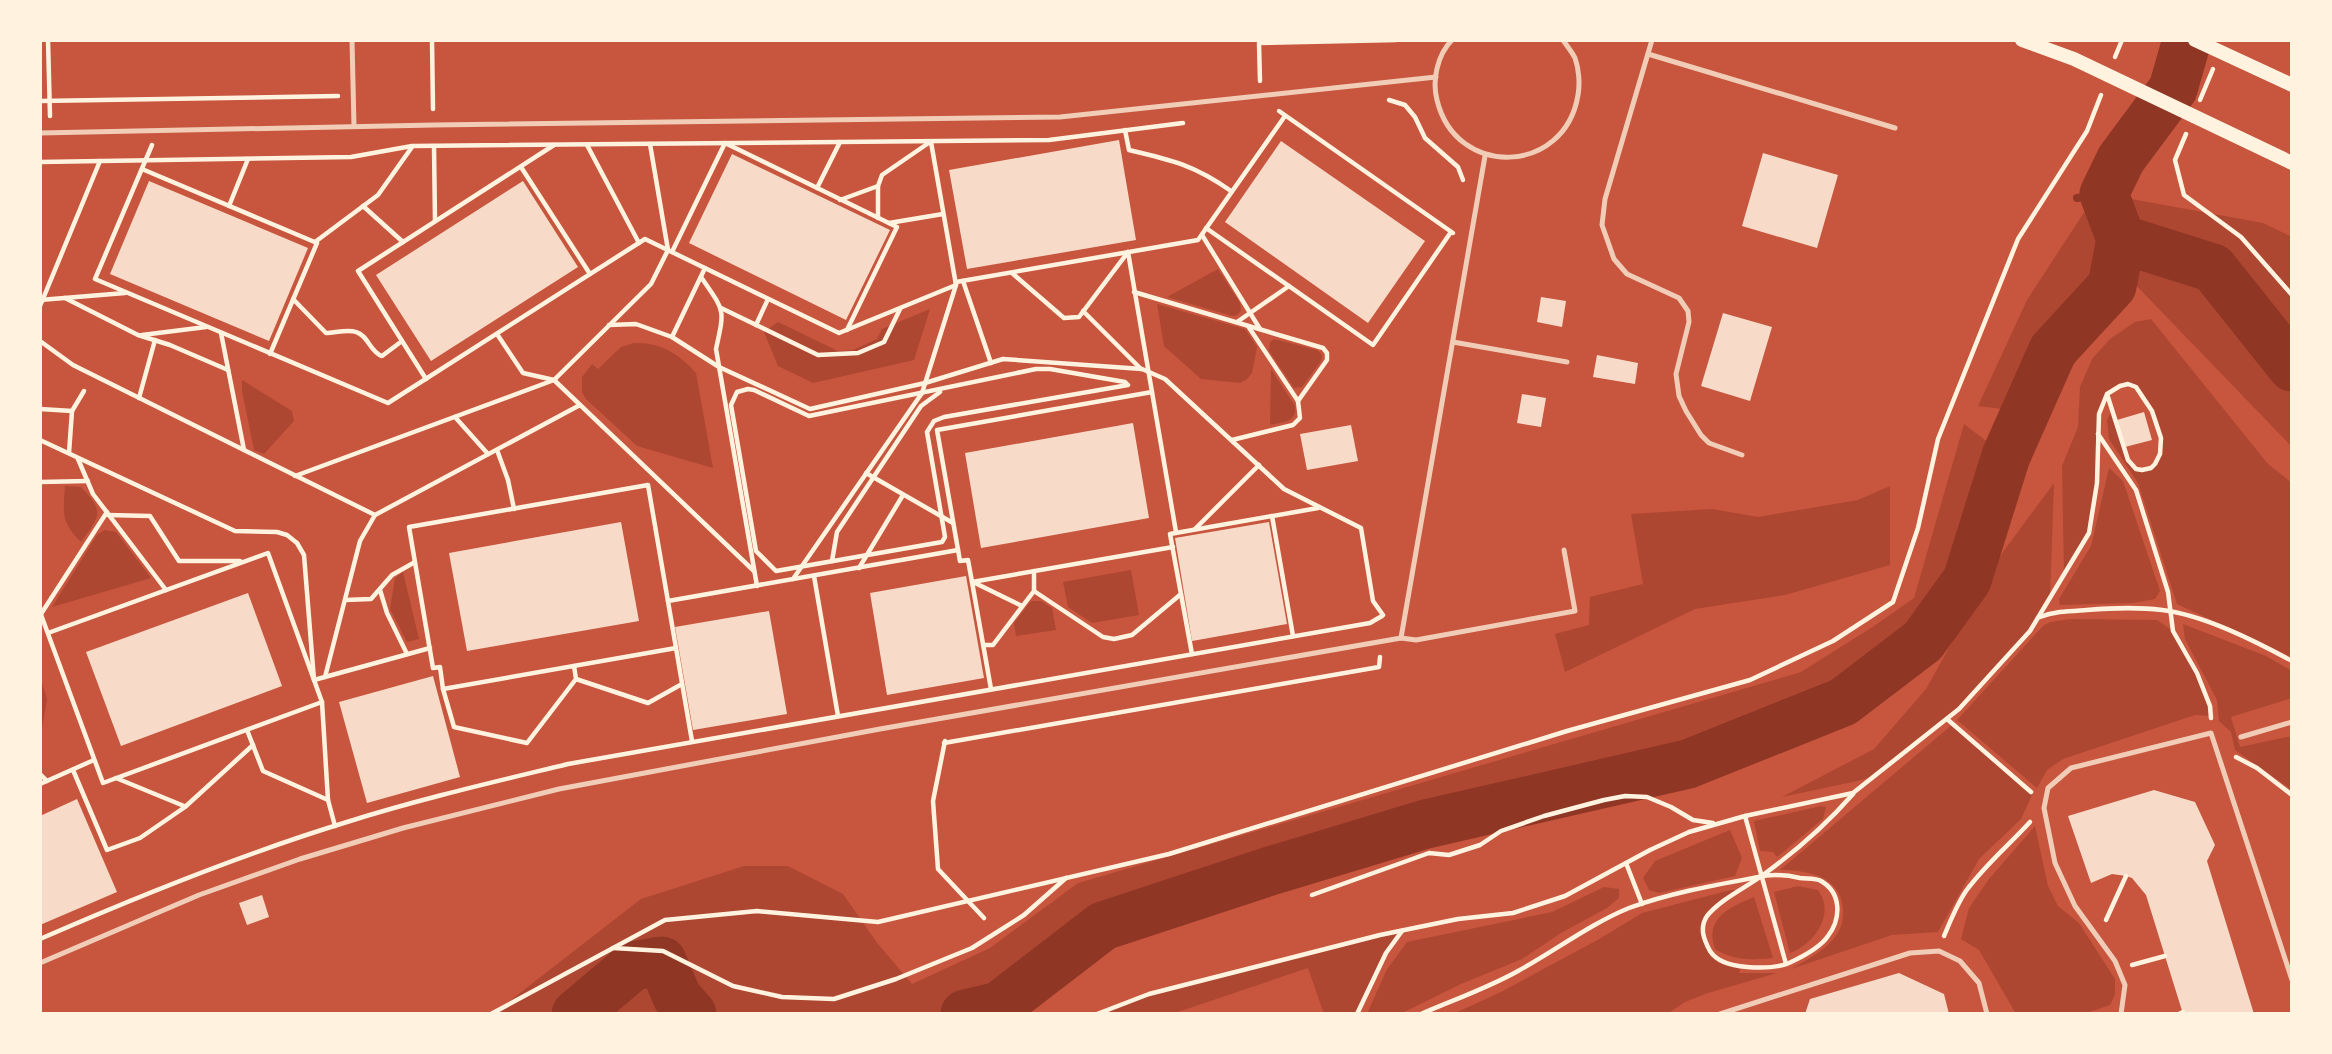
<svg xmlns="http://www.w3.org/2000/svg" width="2332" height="1054" font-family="Overpass,sans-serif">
  <rect width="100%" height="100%" fill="#c8553d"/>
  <!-- green -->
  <g fill="#ae4732">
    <path d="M2104 194 2263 223 2292 237V447L2129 278 2042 414 1978 406 2027 300 2094 197Z"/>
    <path d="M1218 269 1240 303 1241 311 1237 315 1232 316 1167 297Z"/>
    <path d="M1157 304 1245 329 1257 347 1252 373 1247 379 1240 383 1201 379 1164 346Z"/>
    <path d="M930 309 914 360 813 383 778 366 764 332 778 322 838 351 853 350 877 339 882 329Z"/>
    <path d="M2151 319 2268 464 2292 483V657L2177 604 2138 483 2109 439 2107 420 2112 410 2128 460 2136 469 2147 470 2158 459 2160 428 2141 393 2128 384 2107 394 2099 414 2098 468 2089 533 2064 573 2062 466 2078 427 2080 387 2092 359 2110 339 2135 322Z"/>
    <path d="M1274 339 1317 350 1322 355 1321 361 1302 387 1294 388 1269 351 1270 342Z"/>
    <path d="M634 343C661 342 679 354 696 373L713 468 637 446 586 399 582 392V377L592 364 598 369 621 347Z"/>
    <path d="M1271 369 1295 406C1297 422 1283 422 1270 425Z"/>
    <path d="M242 380 292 411 294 421 264 454 254 450 242 391Z"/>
    <path d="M1964 424 2006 456 1967 580 1923 641 1843 702 1688 764 1426 824 1270 871 1104 926 999 1006 965 1014H493L641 899 744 866H788L843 894 878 944 912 984 990 948 1078 883 1801 672 1874 626 1914 598Z"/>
    <path d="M2109 468 2123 481 2160 591 2155 599 2133 603 2060 605 2059 599 2091 546Z"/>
    <path d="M2054 483 2050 598 2030 631 1959 709 1880 773 1862 780 1782 797 1874 749 1926 689 2000 556Z"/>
    <path d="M65 486 81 487C106 513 99 516 81 542 61 522 63 514 65 486Z"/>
    <path d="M1890 486V565L1785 595 1695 609 1565 672 1555 634 1589 625 1590 597 1643 584 1631 514 1712 509 1758 517 1858 500Z"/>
    <path d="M105 530 116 532 151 578 52 607 97 535Z"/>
    <path d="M1131 570 1139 615 1092 623 1068 607 1063 582Z"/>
    <path d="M403 572 419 639 407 642 390 609 395 578Z"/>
    <path d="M1031 601H1041L1052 608 1056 630 1016 636 1014 623Z"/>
    <path d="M2071 619 2157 620 2173 631 2197 673 2210 706 2211 716 2195 715 2063 759 2047 770 2037 788 1957 720 2043 626 2050 622Z"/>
    <path d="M2183 624 2266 656 2292 671V698L2231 717 2240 747 2292 736V790L2235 750 2231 732 2219 721 2217 700 2185 639Z"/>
    <path d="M40 676 47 699 40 741Z"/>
    <path d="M1953 724 2033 793 2021 819 1979 859 1938 932 1892 935 1791 969C1809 959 1834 946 1841 926 1843 921 1843 914 1843 909 1841 876 1807 870 1780 870Z"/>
    <path d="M1821 806 1826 807 1823 819 1777 857 1773 852 1760 851 1754 821Z"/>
    <path d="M2035 826 2048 886 2058 906 2079 923 2115 979V994L2110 1005 2084 1014H2016L1979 950 1961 939 1969 908 1989 879Z"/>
    <path d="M1730 830 1742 858 1735 876 1659 893 1649 890 1643 878 1655 861Z"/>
    <path d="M1798 886 1818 890C1836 914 1814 944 1790 953L1774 892Z"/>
    <path d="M1604 887 1619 889V898L1607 908 1561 933 1522 959 1461 984 1400 1014H1367L1386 971 1407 942 1552 912Z"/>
    <path d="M1731 890H1741L1707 917 1702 930 1714 957 1741 967 1739 973H1777L1708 993 1685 1002 1667 1014H1453L1501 992 1601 938 1642 913Z"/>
    <path d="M1754 897 1773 958C1751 960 1735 961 1715 949 1704 919 1729 907 1754 897Z"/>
    <path d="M1402 931 1386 953 1357 1014H1324L1308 968 1172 1014H1097L1149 994Z"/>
  </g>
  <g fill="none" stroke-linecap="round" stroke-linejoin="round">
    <!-- stream -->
    <path stroke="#8f3625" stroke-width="8" d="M2077 198 2104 194"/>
    <!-- river -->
    <g stroke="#8f3625" stroke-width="49">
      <path d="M2187 40 2173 89 2121 159 2104 194 2121 239 2213 268 2292 367"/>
      <path d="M576 1014 633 966 662 961 677 997 692 1014"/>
      <path d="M965 1014 999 1006 1103 926 1270 871 1426 824 1688 764 1843 702 1923 641 1967 580 2006 456 2053 350 2112 286 2121 239"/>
    </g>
  </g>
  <!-- building -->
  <g fill="#f7dbc8">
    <path d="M1119 140 1136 240 967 269 949 170Z"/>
    <path d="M1281 141 1425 241 1368 323 1225 222Z"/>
    <path d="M1763 153 1838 175 1817 248 1742 226Z"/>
    <path d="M732 154 890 230 846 320 689 243Z"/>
    <path d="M149 181 308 248 269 341 110 274Z"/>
    <path d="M523 181 578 267 431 361 376 275Z"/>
    <path d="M1541 297 1566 301 1562 327 1537 322Z"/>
    <path d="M1723 313 1772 327 1750 401 1701 386Z"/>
    <path d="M1597 355 1638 363 1635 384 1593 377Z"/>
    <path d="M1522 394 1546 398 1541 427 1517 423Z"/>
    <path d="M2144 412 2152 440 2125 447 2117 420Z"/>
    <path d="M1133 423 1149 518 981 548 965 453Z"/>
    <path d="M1351 425 1358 461 1307 470 1300 434Z"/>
    <path d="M621 522 639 621 467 651 449 553Z"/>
    <path d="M1269 522 1287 624 1192 641 1175 538Z"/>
    <path d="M966 576 984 678 887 695 870 593Z"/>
    <path d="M248 593 282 686 121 746 86 652Z"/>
    <path d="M769 611 787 714 693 730 675 627Z"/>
    <path d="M433 676 460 777 367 803 339 702Z"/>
    <path d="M2154 790 2195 802 2215 845 2207 861 2254 1014H2183L2146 895 2132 878 2126 876 2112 874 2091 883 2068 816Z"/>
    <path d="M77 799 117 892 40 925V816Z"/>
    <path d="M262 895 269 917 247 925 239 903Z"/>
    <path d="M1899 973 1944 994 1949 1014H1805L1810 999Z"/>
  </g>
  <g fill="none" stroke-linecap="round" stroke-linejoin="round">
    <!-- path -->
    <g stroke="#fff3e0" stroke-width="4.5">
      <path d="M48 40 50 116"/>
      <path d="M432 40 433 109"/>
      <path d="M2115 57 2122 40"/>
      <path d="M1260 81 1259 43 1396 40"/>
      <path d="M1389 100 1405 105 1415 117 1425 138 1458 167 1463 180"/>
      <path d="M2200 100 2213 69"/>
      <path d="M40 101 338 96"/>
      <path d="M1279 111 1453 233"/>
      <path d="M1125 130 1129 150C1172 160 1194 165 1231 191"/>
      <path d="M2186 134 2175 160 2184 195 2241 237 2292 295"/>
      <path d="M152 145 95 279 388 403 645 239 839 333 956 285"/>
      <path d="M587 145 639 243"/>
      <path d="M434 146 435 221"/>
      <path d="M40 162 351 157 412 146 1049 140 1183 123"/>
      <path d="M521 167 590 274"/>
      <path d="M142 169 317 243 270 354"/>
      <path d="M878 186V218"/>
      <path d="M817 188 840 142"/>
      <path d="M840 200 878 186 882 175 930 142"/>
      <path d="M229 206 248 159"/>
      <path d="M363 206 403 242"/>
      <path d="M889 223 943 214"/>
      <path d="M1206 228 1373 345 1451 232"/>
      <path d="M1202 235 1260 329"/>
      <path d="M315 242 378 195 412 147"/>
      <path d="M672 252 725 143 897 227 847 330"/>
      <path d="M1012 273 1064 318 1079 317 1128 252 1176 532"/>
      <path d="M701 277C725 312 725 308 716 349L757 586"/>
      <path d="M963 281 991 363"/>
      <path d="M956 282 1198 240 1285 116"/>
      <path d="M1134 292 1323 348 1327 353V360L1298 401"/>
      <path d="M65 298 138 335 170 345 228 370"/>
      <path d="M293 299 326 333C334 333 348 329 356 332 368 335 370 352 382 356L402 341"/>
      <path d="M40 300 125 293"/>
      <path d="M40 306 100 161"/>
      <path d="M721 308 818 355 858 353 884 342 900 309"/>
      <path d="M1083 311 1141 369"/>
      <path d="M1237 322 1289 286"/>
      <path d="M609 325 636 324 672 337 719 367 810 409 925 383 1003 359 1142 369 1165 379 1284 489 1361 528 1373 601 1383 615"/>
      <path d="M756 325 768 299"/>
      <path d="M221 333 244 450"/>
      <path d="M497 334 523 373 554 380 754 571"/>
      <path d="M142 335 206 327"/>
      <path d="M672 337 705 268"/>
      <path d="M40 341 73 365 375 515"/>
      <path d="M1036 369H1050L1125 382 1128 385 944 417 934 421 927 432 945 537 942 542 776 571 756 551 731 405 737 392 748 389 754 390 809 416Z"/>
      <path d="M426 379 358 271 554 145"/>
      <path d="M1152 392 937 430 960 561 968 560 972 582 1173 547"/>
      <path d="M139 398 155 340"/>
      <path d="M40 409 72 411"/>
      <path d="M455 417 488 454"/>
      <path d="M2098 434 2136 490 2168 592 2173 631 2197 673 2210 706 2211 718"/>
      <path d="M40 440 235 531 277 532 287 535 297 543 304 555 314 680 430 648"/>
      <path d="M1232 440 1293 425 1300 418 1298 401 1248 326"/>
      <path d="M497 450 508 480 514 509"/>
      <path d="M69 453 72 411 84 391"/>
      <path d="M78 459 93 494 166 590"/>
      <path d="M866 473 953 523"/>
      <path d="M295 476 554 380 651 284 668 250 650 144"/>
      <path d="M40 482 88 481"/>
      <path d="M108 515 150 516 179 561H240"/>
      <path d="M1272 516 1293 636"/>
      <path d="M1195 529 1259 465"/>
      <path d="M832 561 837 532 921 406 940 392"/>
      <path d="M859 568 903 495"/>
      <path d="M814 576 838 716"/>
      <path d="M793 579 922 393 956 285 931 142"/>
      <path d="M972 582 991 689"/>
      <path d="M973 582 1022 606"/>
      <path d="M380 590 387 613 407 654"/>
      <path d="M1034 591 1103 637 1114 639 1132 635 1181 594"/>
      <path d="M345 600 371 599 392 575 415 562"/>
      <path d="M668 601 958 550"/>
      <path d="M40 612 103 783 322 702 268 553 48 633"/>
      <path d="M41 614 107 512"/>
      <path d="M2040 617C2055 611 2071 611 2087 610 2111 608 2138 607 2162 610 2204 615 2255 641 2292 661"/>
      <path d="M983 645H993L1034 591V571"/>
      <path d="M676 648 443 689 440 667 433 668 409 527 648 485 692 741"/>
      <path d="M1192 654 1170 534 1318 508"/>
      <path d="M325 677 360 541 375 515 580 405"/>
      <path d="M576 679 648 703 682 684"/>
      <path d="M443 689 454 727 527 743 576 679 574 666"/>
      <path d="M322 702 328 800 335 826"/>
      <path d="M1947 719 2031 792"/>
      <path d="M247 730 263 771 328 800"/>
      <path d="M945 741 933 801 938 869 984 918"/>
      <path d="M944 743 1379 667 1380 657"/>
      <path d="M2236 757 2257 768 2292 795"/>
      <path d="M73 770 107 850 140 838 185 807 253 745"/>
      <path d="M40 774 47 781"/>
      <path d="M116 778 184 806"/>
      <path d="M40 784 94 760"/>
      <path d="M1745 816 1786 964"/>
      <path d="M1626 863 1642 904"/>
      <path d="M1312 895 1429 853 1449 855 1480 845 1501 831 1544 816 1604 800 1625 796 1647 797 1671 807 1693 820 1713 823"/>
      <path d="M2106 920 2126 876"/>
      <path d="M1944 936C1950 922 1957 904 1966 891 1985 865 2009 845 2030 822"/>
      <path d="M40 939C141 895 242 854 347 822 420 799 494 782 568 764L1370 623 1382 616"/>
      <path d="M613 948 663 951 733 986 782 997 834 999 896 979 972 948 1024 915 1066 878"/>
      <path d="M2132 965 2165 956"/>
      <path d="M491 1014 665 920 757 911 878 922 1169 854 1567 731 1750 680 1833 641 1893 602 1918 528 1938 439 2018 239 2087 131 2101 95"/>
      <path d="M1097 1014 1149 994 1380 935 1458 919 1513 913 1565 896 1650 850 1689 832 1745 816 1853 793 1959 709 2030 631 2089 533 2097 483 2099 414 2107 394 2120 386 2128 384 2136 387 2152 411 2161 438 2160 454 2155 464 2151 468 2142 470 2136 469 2128 460 2107 394"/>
      <path d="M1357 1014 1386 953 1402 931"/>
      <path d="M1421 1014C1453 1000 1488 988 1518 971 1555 951 1590 924 1629 908 1670 893 1715 885 1758 877 1771 874 1787 875 1800 878 1806 879 1816 878 1821 881 1842 893 1841 919 1828 936 1820 948 1802 957 1789 963 1777 968 1760 968 1747 967 1734 966 1717 962 1710 951 1704 940 1699 928 1707 916 1721 899 1745 888 1763 875 1796 851 1826 825 1853 794"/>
      <path d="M2179 1014 2183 1012"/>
    </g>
    <!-- service -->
    <g stroke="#f1ccb7" stroke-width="5">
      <path d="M352 40 354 126"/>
      <path d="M1452 40C1437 55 1432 81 1437 100 1456 179 1565 175 1578 95 1580 84 1579 69 1575 58 1572 52 1567 46 1563 40"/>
      <path d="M1652 40 1605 199 1602 225 1614 259 1627 274 1679 298 1688 311 1689 322 1676 374 1679 396 1686 411 1701 435 1709 443 1742 455"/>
      <path d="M1648 54 1895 128"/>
      <path d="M40 133 434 125 1060 117 1436 77"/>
      <path d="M1453 342 1567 362"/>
      <path d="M1401 638 1485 156"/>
      <path d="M2241 737 2292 722"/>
      <path d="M40 963 199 895 300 859 403 828 559 789 880 729 1401 638 1416 640 1575 611 1564 550"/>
      <path d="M1720 1014 1910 953 1939 951 1960 961 1979 983 1987 1014"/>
      <path d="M2121 1014 2125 985 2115 961 2075 906 2055 863 2044 808 2048 788 2071 768 2211 733 2292 980"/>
    </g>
    <!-- secondary -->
    <g stroke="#fff3e0" stroke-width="14">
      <path d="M2022 40 2074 59 2292 163"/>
      <path d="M2195 40 2292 85"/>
    </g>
  </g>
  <!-- border -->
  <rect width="2332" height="1054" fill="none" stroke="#fff3e0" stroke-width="84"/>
</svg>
